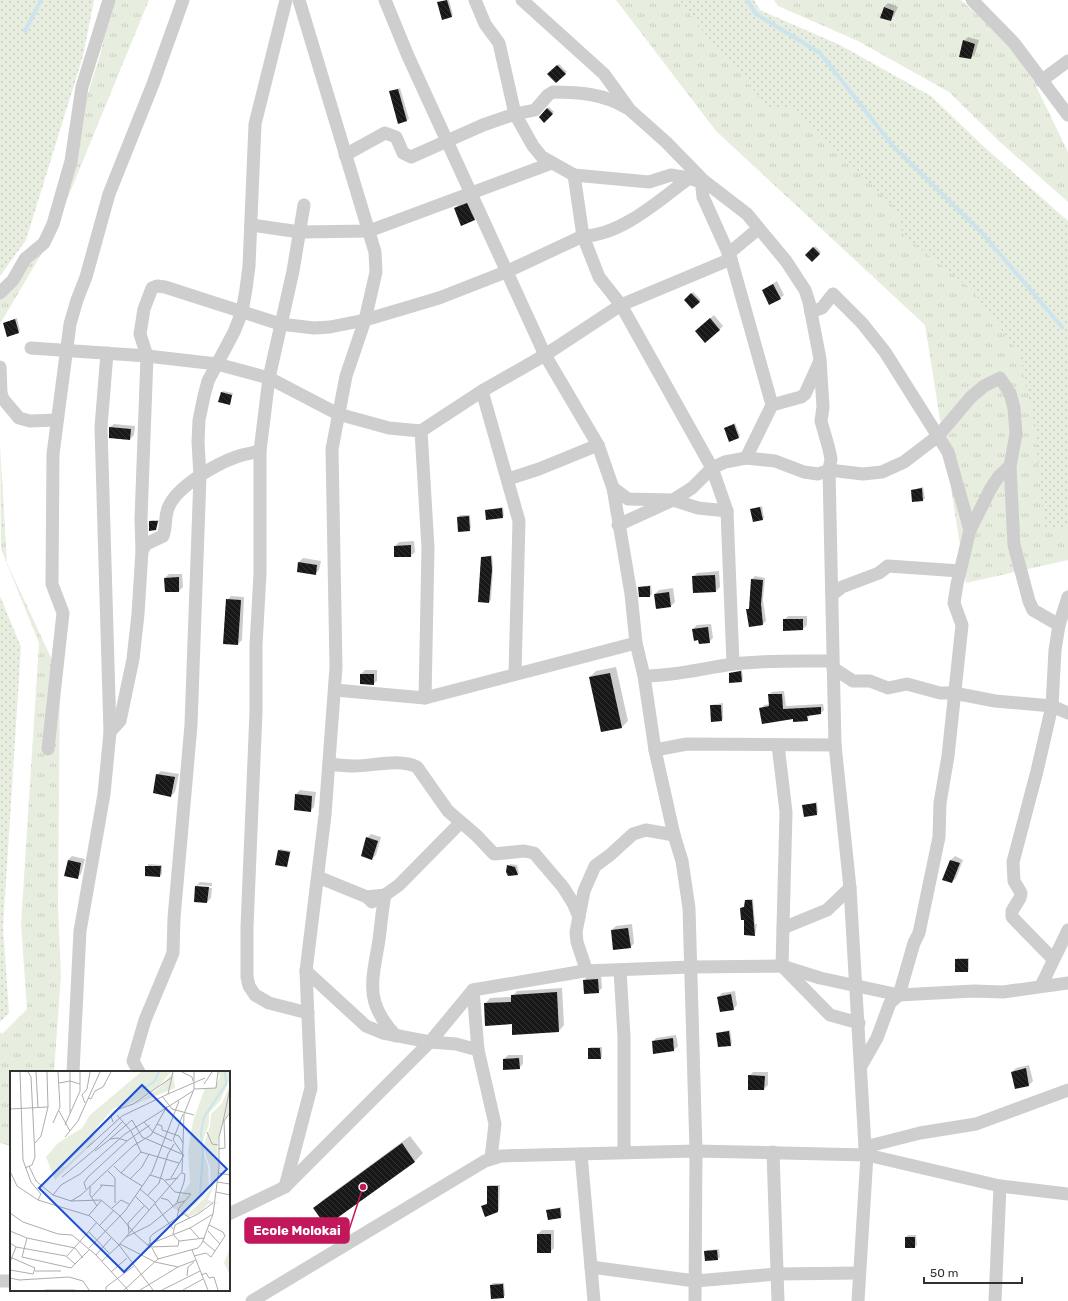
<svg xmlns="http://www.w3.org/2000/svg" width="1068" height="1301" font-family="Rubik,sans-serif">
  <defs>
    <pattern id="grass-tufts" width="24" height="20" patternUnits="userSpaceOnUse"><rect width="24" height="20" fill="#e8eedf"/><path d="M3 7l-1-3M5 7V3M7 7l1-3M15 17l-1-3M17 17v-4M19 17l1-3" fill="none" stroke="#c7cdc0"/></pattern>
    <pattern id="garden-dots" width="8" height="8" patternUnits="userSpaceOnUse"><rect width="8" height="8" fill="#e8eedf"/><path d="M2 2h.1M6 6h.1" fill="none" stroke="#c7cdc0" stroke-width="1.8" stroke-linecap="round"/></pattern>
    <pattern id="building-back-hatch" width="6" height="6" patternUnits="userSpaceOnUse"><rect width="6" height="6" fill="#181818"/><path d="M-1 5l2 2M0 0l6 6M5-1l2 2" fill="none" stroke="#313131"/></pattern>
  </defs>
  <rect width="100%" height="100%" fill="#fff"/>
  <!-- grass -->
  <g fill="url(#grass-tufts)">
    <path d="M111 0H149L52 236 0 324V298L43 236 101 52Z"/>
    <path d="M616 0H701L811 102 1037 350 1068 525V560L966 583 925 325 716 131Z"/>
    <path d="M774 0H961L1021 55 1068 152V202L1000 142 949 92 858 41 778 6Z"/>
    <path d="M0 444 7 563 60 677 58 907 61 976 54 1072H11V1146L0 1143V1032L2 1034 27 1009 21 924 39 643 1 549Z"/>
  </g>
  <!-- garden -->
  <g fill="url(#garden-dots)">
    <path d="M0 0H94L83 56 26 240 0 276Z"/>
    <path d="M680 0H754L760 10 840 45 931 96 982 145 1068 221V529L1044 528 1035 426 1019 353 971 289 903 235 897 210 793 106 771 110 696 23Z"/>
    <path d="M0 596 21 647 3 927 9 1013 0 1022Z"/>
  </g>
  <!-- shadow -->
  <g fill="#0003">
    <path d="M449 0 453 15 451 16 438 3Z"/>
    <path d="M888 3 898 7 894 16 890 20 884 7Z"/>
    <path d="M968 37 979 40 975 54 971 58 964 41Z"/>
    <path d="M559 64 567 72 556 82 549 74Z"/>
    <path d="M400 88 409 119 399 123 390 92Z"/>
    <path d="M549 107 554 112 544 121 540 117Z"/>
    <path d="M471 200 478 216 474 220 455 208 459 204Z"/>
    <path d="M815 246 821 252 812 261 806 255Z"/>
    <path d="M777 281 784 295 780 298 763 290Z"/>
    <path d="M693 292 701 300 692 308 685 300Z"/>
    <path d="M714 315 723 326 719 330 700 327Z"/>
    <path d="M17 318 20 331 18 332 4 323Z"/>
    <path d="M223 391 233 393 230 404 222 393Z"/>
    <path d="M735 423 740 436 738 438 725 428Z"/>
    <path d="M114 424 135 426 134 435 130 439 110 427Z"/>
    <path d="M923 487 925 499 923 500 912 490Z"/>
    <path d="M762 506 764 518 762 520 752 509Z"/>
    <path d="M503 507 504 516 502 517 486 510Z"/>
    <path d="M460 515H470L471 528 469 530 458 517Z"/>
    <path d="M152 520H159L156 529 150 521Z"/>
    <path d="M414 541 415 552 411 556H395V546L399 542Z"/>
    <path d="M492 555 493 568 491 600 489 602 482 558Z"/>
    <path d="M303 558 321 561 319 570 315 574 299 562Z"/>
    <path d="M719 571 720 587 716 591 694 592 693 577 697 573Z"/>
    <path d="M169 574H182L183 587 179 591 165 578Z"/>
    <path d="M755 576 765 578 763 600 766 621 763 624 747 610 750 607 752 579Z"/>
    <path d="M651 585 652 594 650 596 639 587Z"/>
    <path d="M673 588 675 602 671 606 655 594 659 590Z"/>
    <path d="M231 596 244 597 242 640 238 644 227 600Z"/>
    <path d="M788 616H807V625L803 629 784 620Z"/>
    <path d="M711 624 713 638 709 642 693 629 697 625Z"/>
    <path d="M616 667 628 721 622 727 602 731 590 677 596 671Z"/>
    <path d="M365 670H377V681L373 684 361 674Z"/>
    <path d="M742 670 743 679 741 681 730 673Z"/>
    <path d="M784 691 786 706 823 704 824 710 821 713 810 715 807 720 761 709 764 705 770 704 769 695 772 692Z"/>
    <path d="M723 703V719L722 720 711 705Z"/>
    <path d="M161 771 179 774 175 792 171 796 157 775Z"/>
    <path d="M300 790 316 792 314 807 310 811 296 794Z"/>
    <path d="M817 802 818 812 817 814 803 806Z"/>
    <path d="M371 834 381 837 376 855 372 859 367 838Z"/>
    <path d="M280 849 291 851 287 866 279 851Z"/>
    <path d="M72 856 85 859 81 874 77 878 68 860Z"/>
    <path d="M955 856 963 860 956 878 952 882 944 879 951 860Z"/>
    <path d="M148 864 162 865V874L160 876 146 875Z"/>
    <path d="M510 864 517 865 519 873 518 874 508 875Z"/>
    <path d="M200 882 212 883V886L198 885V887L212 888 211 898 207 902 196 886Z"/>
    <path d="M747 899H753L755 924H757L755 935 741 908 745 906Z"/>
    <path d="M632 924 634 943 631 947 612 930 616 926Z"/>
    <path d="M957 958H969V969L968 971 956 960Z"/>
    <path d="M601 975 602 988 598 992 584 980 588 976Z"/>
    <path d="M562 988 564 1025 559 1031 513 1023 485 1004 490 998 512 997 517 991Z"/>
    <path d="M735 991 737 1005 733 1009 718 997 722 993Z"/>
    <path d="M730 1030 732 1043 730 1045 717 1033Z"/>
    <path d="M676 1035 678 1046 674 1050 654 1053 653 1042 656 1038Z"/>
    <path d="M591 1047H602V1057L600 1058 589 1049Z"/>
    <path d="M508 1055H523V1064L519 1068 504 1059Z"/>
    <path d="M1029 1065 1033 1081 1029 1085 1012 1072 1016 1068Z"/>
    <path d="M753 1072H768V1085L764 1089 749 1076Z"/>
    <path d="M410 1136 423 1153 415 1161 327 1225 314 1208 323 1200Z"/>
    <path d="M490 1185H500L499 1210 497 1211 482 1206 488 1203V1186Z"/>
    <path d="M561 1207 562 1215 561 1217 547 1210Z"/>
    <path d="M542 1230H554V1248L550 1252 538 1234Z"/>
    <path d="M908 1235H916L917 1245 915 1247H906V1237Z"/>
    <path d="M719 1249 720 1257 718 1259 706 1260 705 1252 707 1250Z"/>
    <path d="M493 1283H504L505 1296 503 1297 491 1285Z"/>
  </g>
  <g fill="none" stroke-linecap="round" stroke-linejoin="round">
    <!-- stream -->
    <g stroke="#cbe4ed" stroke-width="4">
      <path d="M747 0 756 14 820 53 893 146 982 233 1062 327"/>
      <path d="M25 31 41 0"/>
    </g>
  </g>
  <!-- building -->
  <g fill="url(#building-back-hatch)">
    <path d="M447 0 452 17 442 20 437 2Z"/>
    <path d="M884 7 894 11 891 21 880 18Z"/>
    <path d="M963 40 975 44 971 59 959 57Z"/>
    <path d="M557 65 566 74 556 83 547 74Z"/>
    <path d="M398 89 407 121 398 124 389 91Z"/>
    <path d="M547 108 553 114 544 123 539 117Z"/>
    <path d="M467 203 475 220 461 226 454 208Z"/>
    <path d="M813 247 820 254 812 262 805 255Z"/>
    <path d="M773 284 781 299 769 305 762 290Z"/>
    <path d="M691 293 700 302 692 309 684 300Z"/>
    <path d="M710 318 720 330 705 343 695 331Z"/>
    <path d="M15 319 19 333 7 337 3 323Z"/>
    <path d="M221 392 232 395 230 405 218 402Z"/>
    <path d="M734 424 739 438 729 442 724 428Z"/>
    <path d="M109 427 131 429 130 440 109 438Z"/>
    <path d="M922 488 923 501 912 502 911 490Z"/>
    <path d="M760 507 763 520 753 522 750 509Z"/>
    <path d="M502 508 503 518 486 520 485 510Z"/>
    <path d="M469 516 470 531 458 532 457 517Z"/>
    <path d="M149 521H158L156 530 149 531Z"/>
    <path d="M411 545V557H394V546Z"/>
    <path d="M491 556 492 570 489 603 478 602 481 557Z"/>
    <path d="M298 562 317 565 316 575 297 572Z"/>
    <path d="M715 575 716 592 693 593 692 576Z"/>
    <path d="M179 577V592H165L164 578Z"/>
    <path d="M751 579 763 580 761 604 763 625 749 627 746 609H749Z"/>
    <path d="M650 586V597H639L638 587Z"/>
    <path d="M669 592 671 607 656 609 654 594Z"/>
    <path d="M226 599 241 600 238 645 223 644Z"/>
    <path d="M783 619H803V630L783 631Z"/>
    <path d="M708 627 710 643 699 644 698 640 694 641 692 629Z"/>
    <path d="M741 671 742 682 729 683V673Z"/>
    <path d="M610 673 622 728 601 732 589 677Z"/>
    <path d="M360 674H374V685L360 684Z"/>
    <path d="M768 694H782L783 709 821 707V714L807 716 808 721 793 722V719L762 724 759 708 769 706Z"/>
    <path d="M710 705H721L722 721 711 722Z"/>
    <path d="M156 774 175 777 171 797 153 793Z"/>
    <path d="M295 794 312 796 311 812 294 810Z"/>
    <path d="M816 803 817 815 804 817 802 805Z"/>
    <path d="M366 837 378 841 372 860 361 856Z"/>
    <path d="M278 850 290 852 287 867 275 865Z"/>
    <path d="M68 860 81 863 78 879 64 876Z"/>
    <path d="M950 860 960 863 952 883 942 880Z"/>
    <path d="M507 865 515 867 518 875 508 876 506 872Z"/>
    <path d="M145 866H161L160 877 145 876Z"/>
    <path d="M195 886 209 887 207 903 194 902Z"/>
    <path d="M745 900H752L755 936 744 935V920H741L740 908 744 907Z"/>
    <path d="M628 928 631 948 613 950 611 930Z"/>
    <rect x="955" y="959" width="13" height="13"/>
    <path d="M598 979 599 993 584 994 583 980Z"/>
    <path d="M557 992 559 1032 512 1035V1024L485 1026 484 1003 511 1002V995Z"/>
    <path d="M731 994 734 1010 720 1012 717 997Z"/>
    <path d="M729 1031 731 1046 718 1047 716 1033Z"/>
    <path d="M673 1038 674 1051 653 1054 652 1041Z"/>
    <path d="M588 1048H600L601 1059H588Z"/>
    <path d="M519 1058 520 1069 503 1070V1059Z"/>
    <path d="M1026 1068 1029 1086 1015 1089 1011 1072Z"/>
    <path d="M748 1075 765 1076 764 1090H748Z"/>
    <path d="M402 1143 415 1162 326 1226 313 1208Z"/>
    <path d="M487 1186H498V1212L485 1217 481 1206 487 1204Z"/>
    <path d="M560 1208 561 1218 548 1220 546 1210Z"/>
    <rect x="537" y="1234" width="14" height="19"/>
    <rect x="905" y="1237" width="10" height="11"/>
    <path d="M717 1250 718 1260 705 1261 704 1251Z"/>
    <path d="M503 1284 504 1298 491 1299 490 1285Z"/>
  </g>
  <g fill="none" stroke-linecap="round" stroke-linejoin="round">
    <!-- minor -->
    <g stroke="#cecece" stroke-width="13">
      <path d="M385 0 408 56 545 355 598 445 613 488 631 594 636 643 644 676 655 750 674 835 682 861 689 908 696 1151 695 1301"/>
      <path d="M475 0 485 24 499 43 515 114 533 146 542 157 574 175 649 182 671 175 689 178"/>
      <path d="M522 0 604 74 630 110 666 142 704 181 747 214 786 261 805 290 809 302 820 359 823 407 821 421 829 449 831 459 829 470 835 745 850 888 865 1147 867 1155 858 1301"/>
      <path d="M972 0 1014 43 1068 115"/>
      <path d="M1041 81 1068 61"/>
      <path d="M345 155 385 133 396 137 403 153 411 157 483 125 515 114 535 110 548 95 553 92C579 92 605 94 627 108"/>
      <path d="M574 175 583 236 599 277 621 305 712 468 727 511 733 664"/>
      <path d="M304 205 293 271 269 378 260 451V574L256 645V712L247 927V977L249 986 255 995 269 1003 308 1013"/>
      <path d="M251 225 300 232 369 231 552 163"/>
      <path d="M728 254 758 229"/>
      <path d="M0 293 13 280 25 259 44 243 53 224 71 161 82 87 109 0"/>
      <path d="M811 312 822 308 833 294 862 323 885 352 948 452 970 530"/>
      <path d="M31 348 147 356 217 364 269 378 338 414 389 428 421 431 482 391 545 355 621 305 731 259"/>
      <path d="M0 367 1 393 3 399 19 418 30 421 57 420"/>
      <path d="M482 391 519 521 515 673"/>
      <path d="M772 405 801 397 805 394 819 363"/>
      <path d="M421 431 428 548 425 698"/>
      <path d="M508 479 539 469 598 445"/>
      <path d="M613 488 628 499 673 500 698 508 727 511"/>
      <path d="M618 525 673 500 692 488 712 468 725 462 746 458 775 461 804 472 818 474 829 470 863 474 882 472 904 462 938 436 971 397 984 386 1000 378 1010 393 1014 408 1016 434 1010 466 1014 545 1029 601 1033 610 1059 625"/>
      <path d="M142 551 141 519 147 356 140 334 144 309 152 288 157 286 165 287 280 324 314 328 330 327 365 320 439 298 508 271 583 236C620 236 660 200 689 178L698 181H704L702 188 703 197 731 259 772 405 746 458"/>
      <path d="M832 595 842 587 879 573 888 566 960 571"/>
      <path d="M833 668 853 681H870L888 688 907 684 940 693H954L995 701 1052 706 1068 713"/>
      <path d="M644 676C676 676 703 668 734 664 767 660 799 661 832 661"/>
      <path d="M335 690 425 698 636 643"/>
      <path d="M110 732 120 721 133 659 138 614 142 551 146 544 163 536C167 526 164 515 169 506 178 486 216 464 236 457 243 454 252 453 260 451"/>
      <path d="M778 745 786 812 782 966 830 1015 859 1023"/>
      <path d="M48 749 63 613 52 584 53 454 70 324 77 300 86 277 109 194 153 84 183 0"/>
      <path d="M655 750 687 744 835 745"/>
      <path d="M329 764C337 765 346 766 354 766 374 766 399 758 417 767L448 811 476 835 494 854 524 851 534 853 563 887 573 903 579 917"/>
      <path d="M318 877 367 897 372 902"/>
      <path d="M385 895C382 910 381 924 379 940 372 982 364 1002 396 1036"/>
      <path d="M367 897 385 895 399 885 460 823"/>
      <path d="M783 928 827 910 850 888"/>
      <path d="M1053 959 1012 917V911L1020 898 1021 893 1014 881 1013 862 1037 771 1052 706 1055 650 1059 625 1068 597"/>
      <path d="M620 970 624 1037V1152"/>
      <path d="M306 971 366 1026 383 1033 430 1042 456 1044 478 1050"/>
      <path d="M584 971 585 966 577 942 576 932 584 891 595 866 610 855 633 834 646 830 674 835"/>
      <path d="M1041 986 1068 930"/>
      <path d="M473 990 478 1050 495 1124 491 1158"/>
      <path d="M861 1066 877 1038 890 1003 899 995 914 943 919 933 939 837 940 803 948 756 962 625 954 603 957 584 970 530 991 488 999 476 1010 466"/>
      <path d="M73 1072 80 931 104 794 110 732 101 427 107 353"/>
      <path d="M139 1072 133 1061 145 1020 173 953 174 918 191 725 200 476 198 442 199 420 204 396 208 381 234 332 242 312 246 289 249 266 255 124 286 0"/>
      <path d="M865 1147 920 1133 976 1124 1068 1090"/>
      <path d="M773 1152 778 1301"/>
      <path d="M581 1154 594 1301"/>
      <path d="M285 1187 311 1088 306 971 325 815 336 667 332 449 346 376 365 320 376 272 375 252 299 0"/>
      <path d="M229 1214 285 1187 430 1042 473 990 584 971 691 967 782 966 820 978 899 995 974 991 1003 992 1068 983"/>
      <path d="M591 1267 695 1281 777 1274 859 1273"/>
      <path d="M0 1281H11"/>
      <path d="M252 1301 485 1161 501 1156 696 1151 867 1155 1000 1186 1068 1194"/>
      <path d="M995 1301 1000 1186"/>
    </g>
  </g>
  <!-- overview -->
  <g transform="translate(10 1071)">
    <rect width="220" height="220" fill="#fff"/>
    <path d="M131 1H139L120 22 92 44 81 67 50 91 51 95 55 96 84 68 89 57 105 38 117 36 136 26 149 17 163 1 165 17 118 36 105 40 88 59 83 72 45 109 36 86 48 72 72 57 80 44ZM208 1H211L214 6 212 16 196 32 188 86 187 123 175 139 178 143 195 126 201 117 200 96 193 76 200 55 201 43 212 32 220 14V42L213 50 207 74 209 99 198 129 209 132 198 133 190 141 178 146 162 136 180 112 178 81 183 50 195 17H205L210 6Z" fill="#e8eedf"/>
    <path d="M137 1H161L148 16 134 25 115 35 104 37 87 56 83 67 53 95 49 94 48 90 54 83 80 65 90 43 99 32 118 21ZM210 1H220L219 10 210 30 199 42V53L191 74 198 95 199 116 194 125 176 142 173 138 185 122 186 113V52L195 31 210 15 212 5ZM220 177V204L214 192Z" fill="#e8eedf"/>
    <path fill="none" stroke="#cbe4ed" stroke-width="2" d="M132 18 144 11 149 1M190 123 193 83 191 61 194 46 216 13 215 1"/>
    <path fill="none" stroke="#adadad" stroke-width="1" d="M10 1 13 89 21 111 31 123 28 129M26 1 28 36M60 1V42M172 1 182 6 183 10M49 12 60 10 70 13M194 13 202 1M184 18 206 17 208 1M158 23 195 7M152 25 162 38 184 44M78 27 81 28 85 20 93 16 101 1M75 32 72 24 77 18 80 1M0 38 38 36M49 40 60 60M107 44 121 60 131 81 169 92M103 51 101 45 106 39 123 33 161 7M134 51 143 61 162 70M213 51 220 17M43 52 50 36 48 1M147 53 152 55V59L169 65 173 72M55 54 70 20V1M197 61 202 73 208 74M55 66 68 50 90 1M100 68 122 49 132 66 174 84 161 107M25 72 31 65 38 36 37 1M77 77 112 45 158 23 163 1M208 78 215 77 214 49M85 80 100 68 108 67 117 70M172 82 163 69 173 43M19 95 26 110 43 124 61 130 91 129 110 145 125 163 140 176 168 175 169 170M104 95 111 102 132 115M15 97 22 94 25 86 21 6 18 1M0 100 7 115 28 129 80 145 109 174 143 219M98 100 105 107V132M111 102 131 81M208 102 220 104M140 104 153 108 165 121 181 123 169 137 167 147M52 106 83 80 113 50M120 108 132 96 139 83M155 109 168 107M207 111 220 113M90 114 104 115M80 115V124L87 135M76 118 74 112 78 106 117 70 140 54M130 118 146 132M206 121 220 124M43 124 51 114 70 103 115 63 183 20M138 124 149 112 158 83 164 73M125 125 139 139M82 126 92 115M151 127 158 129 163 135M61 130 71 124 123 75 141 64 157 35M167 131 174 111 175 103 172 102M145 133 163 158M102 137 111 129 119 133M0 142 13 151 48 163 62 164 86 184 118 219M79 144 91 130M90 154 104 139M180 157 189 167M0 160 17 167 65 177 73 187M198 160 210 173M79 161 99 182M119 162 118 152 135 134M116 166 140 154 167 132 175 130M17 167 12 186 61 197 80 178M169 170 163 163 165 154 188 143 203 132M169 170 195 167M193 170 205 180M0 172 6 176 56 185 65 193M110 173 145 191 168 196M140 173V166L143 163 167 147 174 143 180 147M137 174 180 157 203 143M79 177 115 140 142 101 169 30M142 177 148 188M182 179 198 219M86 184 102 166M57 185 87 151M184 185 196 182 201 186 215 165 213 161 199 154M0 186 25 197 23 203 0 199M92 190 109 174 172 101 174 43 184 18V1M0 191 6 176M25 200H51M101 201 117 187M191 204 196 202 199 207 204 206 208 219M177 205 178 196 184 191M0 207 9 209 59 206 73 210 79 219M35 219H65M96 219V216L124 195M114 219 148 188 188 177 192 172 203 143 209 97V66L213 51 220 42M130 219 168 196 186 189M152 219 190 200M173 219 193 208"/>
    <path fill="#1d4ed8" fill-opacity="0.15" stroke="#1d4ed8" stroke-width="2" d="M132 14 217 98 114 201 29 117Z"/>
    <rect width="220" height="220" fill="none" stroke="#313131" stroke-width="2"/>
  </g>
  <!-- callouts -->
  <path fill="none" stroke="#c2185b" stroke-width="1.5" d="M363 1187L349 1230"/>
  <circle fill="#c2185b" stroke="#fff" stroke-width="1.5" cx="363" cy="1187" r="4"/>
  <rect fill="#c2185b" stroke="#c2185b" stroke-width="1.5" x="245" y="1218" width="104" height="25" rx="4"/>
  <g font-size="13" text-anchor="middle" font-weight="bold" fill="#fff">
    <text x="297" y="1235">Ecole Molokai</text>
  </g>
  <!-- scale -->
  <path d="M924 1277v6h98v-6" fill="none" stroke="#313131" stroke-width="2"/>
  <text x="930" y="1277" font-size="12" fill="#313131" stroke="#ffffff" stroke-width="3" paint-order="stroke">50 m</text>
</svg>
